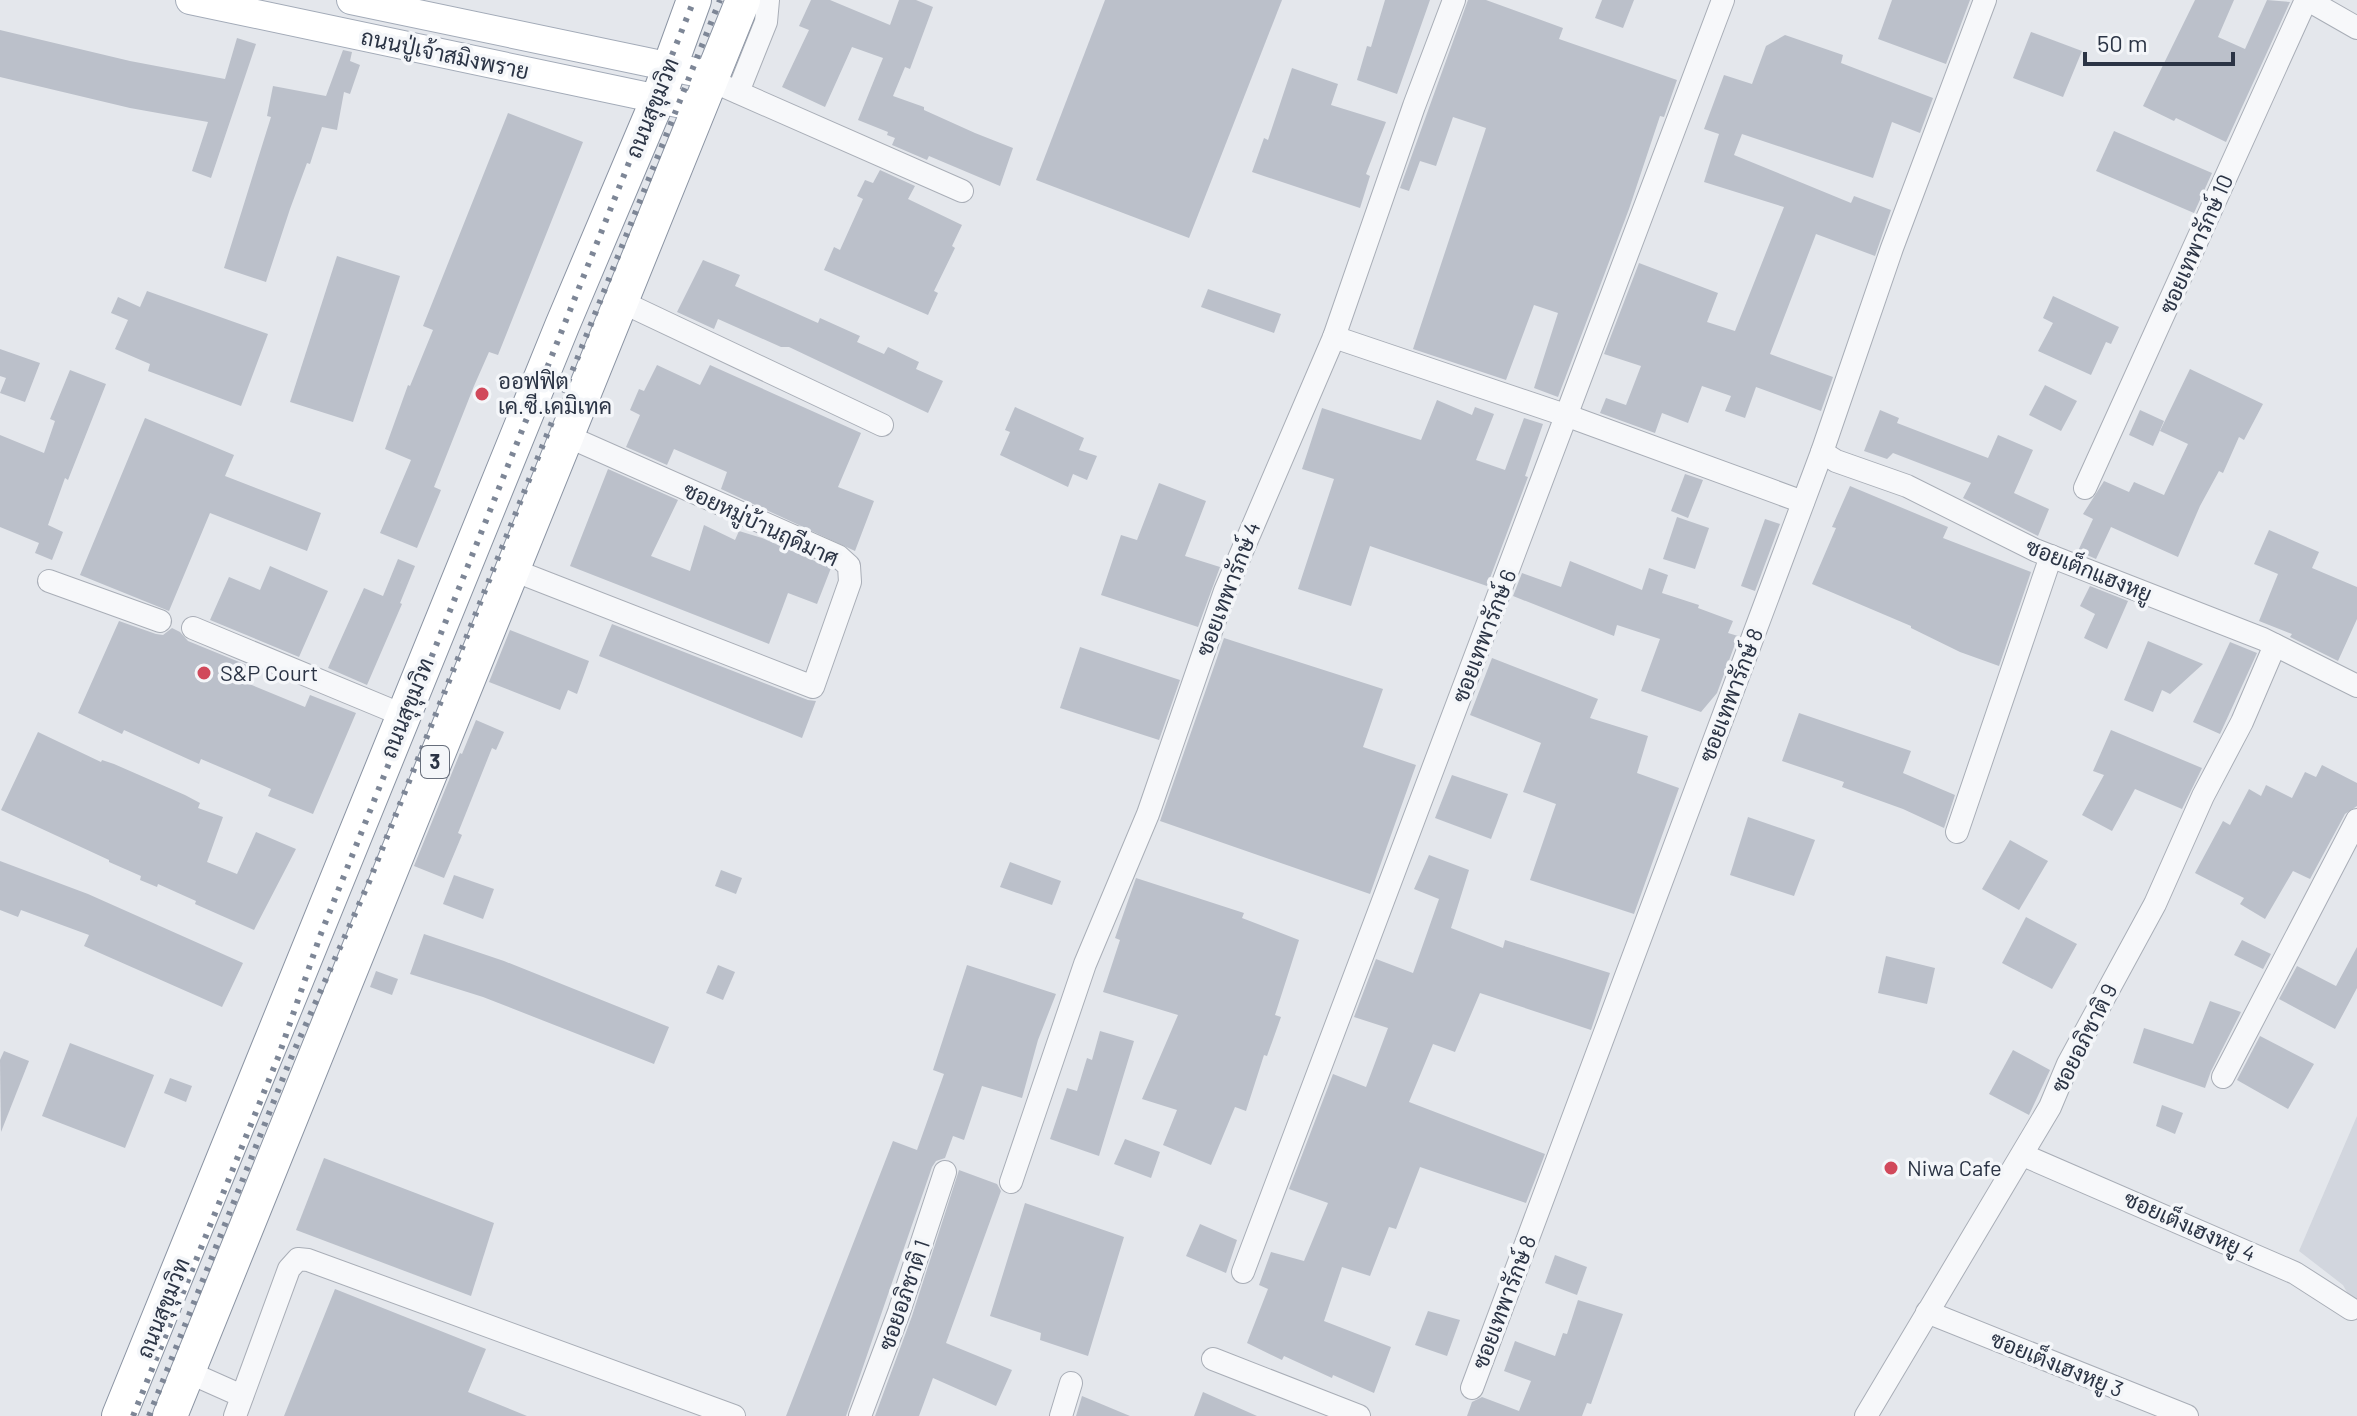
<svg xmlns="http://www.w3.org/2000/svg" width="2357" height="1416" font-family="Barlow,Sarabun,sans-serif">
  <rect width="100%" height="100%" fill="#e4e7ec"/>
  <!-- built -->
  <path fill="#d2d6de" d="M2357 1116V1310L2343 1285 2299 1251Z"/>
  <!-- building -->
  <g fill="#bbc0ca">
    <path d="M811 0H830L890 25 899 0H916L933 7 910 69 905 67 893 96 924 107V110L975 133 1013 148 1000 186 929 156 927 160 892 145 895 138 887 135 888 132 858 120 883 58 852 47 825 107 782 87 809 30 799 26Z"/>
    <path d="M1105 0H1282L1189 238 1036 180Z"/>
    <path d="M1385 0H1430L1397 94 1357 80 1367 46 1371 47Z"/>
    <path d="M1468 0H1486L1563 28 1559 39 1677 80 1664 117 1660 116 1629 209 1558 397 1534 388 1558 313 1534 305 1506 380 1413 349 1486 128 1453 117 1436 166 1420 161 1409 191 1400 188Z"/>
    <path d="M1602 0H1634L1623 28 1595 18Z"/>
    <path d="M1892 0H1970L1946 64 1878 39Z"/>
    <path d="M2195 0H2234L2218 37 2245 49 2267 0 2290 2 2226 142 2176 118 2174 121 2143 106Z"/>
    <path d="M0 30 130 61 225 79 237 38 256 44 211 178 192 171 208 122 130 108 0 77Z"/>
    <path d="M2031 32 2082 51 2063 97 2013 78Z"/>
    <path d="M1785 35 1843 55 1841 63 1933 98 1920 133 1892 122 1873 178 1742 134 1734 155 1851 203 1854 196 1891 210 1875 256 1816 234 1770 354 1833 377 1821 411 1756 387 1745 418 1725 411 1731 396 1702 386 1688 423 1662 413 1655 433 1600 413 1606 398 1626 405 1641 366 1604 354 1639 263 1718 293 1707 322 1735 331 1784 207 1704 182 1719 134 1704 129 1724 75 1752 84 1766 46Z"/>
    <path d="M343 50 352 52 350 61 360 65 350 94 344 92 337 130 322 127 310 164 307 163 290 209 266 282 224 268 271 117 267 116 273 86 326 96Z"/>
    <path d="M1292 68 1338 84 1331 105 1386 122 1366 174 1370 176 1360 208 1252 172 1264 138 1268 140Z"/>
    <path d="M508 113 583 142 498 355 489 352 474 386 434 487 441 490 417 548 380 533 411 460 385 449 408 385 410 386 433 330 423 326Z"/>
    <path d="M2114 131 2212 173 2194 213 2096 171Z"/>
    <path d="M880 170 915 186 908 199 962 225 952 246 955 248 934 291 938 293 928 315 824 270 834 247 840 250 863 199 857 196 865 180 873 183Z"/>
    <path d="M337 256 400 276 353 422 290 402Z"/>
    <path d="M703 260 740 275 735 286 818 323 820 318 860 336 857 342 884 354 888 347 919 362 916 369 943 381 928 413 789 347H781L718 319 714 329 677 312Z"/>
    <path d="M1208 289 1281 314 1274 333 1201 307Z"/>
    <path d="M147 291 268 334 241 406 148 371 150 364 115 349 128 320 111 313 118 297 140 307Z"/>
    <path d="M2053 296 2119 327 2111 344 2106 342 2091 375 2038 351 2053 323 2043 318Z"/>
    <path d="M0 349 40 363 25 402 0 393 6 378 0 376Z"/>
    <path d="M657 365 700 385 710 365 861 433 838 487 874 501 855 551 721 489 727 472 674 449 667 465 626 447 640 415 630 410 639 389 644 391Z"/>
    <path d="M2190 369 2263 404 2244 440 2239 437 2223 473 2219 471 2200 506 2178 557 2111 527 2096 559 2078 551 2093 519 2083 514 2104 481 2129 492 2134 482 2164 495 2188 444 2160 431Z"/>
    <path d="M70 370 106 384 68 480 65 478 48 525 63 532 52 560 35 553 39 543 0 527V435L44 453 55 421 50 419Z"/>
    <path d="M2045 385 2077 401 2061 431 2029 415Z"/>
    <path d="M1437 400 1472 415 1475 407 1494 414 1476 460 1505 470 1524 418 1543 424 1525 476 1528 477 1487 586 1370 546 1351 606 1298 589 1334 479 1302 469 1322 408 1421 440Z"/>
    <path d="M1015 407 1084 438 1079 450 1097 456 1087 480 1073 474 1068 487 1000 455 1010 432 1005 430Z"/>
    <path d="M1880 410 1899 418 1897 423 1988 458 1998 435 2033 450 2014 493 2049 509 2038 536 1963 498 1971 483 1893 453 1887 459 1864 451Z"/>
    <path d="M2140 410 2164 421 2153 446 2129 435Z"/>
    <path d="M145 418 234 455 225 476 321 513 307 551 210 513 169 611 80 575Z"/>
    <path d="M608 469 678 500 651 556 690 571 704 525 735 540 739 531 762 538 831 568 817 604 788 593 769 644 570 566Z"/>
    <path d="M1685 474 1703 480 1688 518 1671 511Z"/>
    <path d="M1159 483 1206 501 1185 556 1220 567 1198 627 1101 595 1121 535 1137 540Z"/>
    <path d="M1850 486 1948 527 1943 538 2031 572 1999 666 1960 652 1911 628V626L1812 584 1836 528 1832 527Z"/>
    <path d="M1677 517 1709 528 1695 569 1663 559Z"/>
    <path d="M1765 519 1780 524 1755 591 1741 586Z"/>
    <path d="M2269 530 2319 552 2312 568 2357 587V619L2338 661 2290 637 2292 634 2259 621 2278 574 2254 564Z"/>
    <path d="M398 559 415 566 400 603 402 604 367 685 328 668 364 588 383 596Z"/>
    <path d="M1570 561 1642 590 1649 568 1668 575 1662 593 1699 605 1698 608 1733 621 1728 633 1738 636 1717 693 1701 712 1641 691 1660 639 1617 625 1614 636 1513 596 1522 573 1561 587Z"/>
    <path d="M270 566 328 591 299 657 210 620 229 577 260 590Z"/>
    <path d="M2090 586 2128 601 2107 649 2084 638 2095 614 2080 606Z"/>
    <path d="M119 621 156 634 163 635 172 628 180 632 188 641 254 668 247 683 305 707 310 695 356 713 313 814 268 796 271 789 246 778 201 759 199 764 124 730 122 734 78 713Z"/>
    <path d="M612 624 808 700 816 701 802 738 599 656Z"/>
    <path d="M510 630 589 661 577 694 568 690 560 710 489 682Z"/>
    <path d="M1224 638 1383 689 1363 747 1416 765 1370 894 1160 821Z"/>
    <path d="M2148 641 2203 664 2170 694 2162 690 2153 712 2124 700Z"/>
    <path d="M2230 642 2257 653 2220 734 2193 722Z"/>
    <path d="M1080 647 1180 680 1159 740 1060 708Z"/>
    <path d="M1492 658 1598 699 1590 718 1648 736 1637 773 1679 788 1634 914 1530 880 1556 804 1523 792 1541 743 1470 715Z"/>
    <path d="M1799 713 1911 751 1903 773 1955 795 1944 828 1903 809 1842 787 1844 782 1782 761Z"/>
    <path d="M476 720 504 732 496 750 492 748 458 833 462 835 444 878 414 866 460 753 462 754Z"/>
    <path d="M2111 730 2202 768 2182 809 2135 789 2112 831 2082 815 2104 775 2093 771Z"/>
    <path d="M38 732 101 762 102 760 114 764 185 795 200 803 198 808 223 817 207 862 237 874 256 832 296 849 254 930 195 904 196 901 158 884 157 887 140 880 141 876 109 862V860L1 810Z"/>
    <path d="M2322 765 2357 783V806L2345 814 2310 879 2293 871 2265 919 2240 904 2244 898 2195 873 2223 821 2230 825 2249 789 2261 796 2266 785 2292 798 2305 772 2316 777Z"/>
    <path d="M1452 775 1508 794 1491 839 1435 818Z"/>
    <path d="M1748 817 1815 840 1794 896 1730 875Z"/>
    <path d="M2010 840 2048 861 2019 910 1982 889Z"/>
    <path d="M1429 855 1469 870 1451 928 1503 948 1505 940 1610 973 1591 1030 1480 993 1455 1052 1433 1044 1409 1102 1545 1154 1526 1203 1420 1167 1396 1229 1389 1227 1370 1276 1342 1267 1324 1321 1391 1347 1374 1393 1333 1375 1332 1378 1284 1356 1282 1360 1247 1343 1268 1289 1259 1285 1271 1252 1304 1261 1328 1203 1289 1189 1333 1074 1366 1087 1388 1028 1354 1017 1376 959 1413 973 1439 899 1414 889Z"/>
    <path d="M0 861 88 894 243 963 222 1007 84 946 89 935 21 910 18 917 0 910Z"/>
    <path d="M1010 862 1061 881 1052 905 1000 887Z"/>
    <path d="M721 870 742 878 736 894 715 886Z"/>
    <path d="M454 875 494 889 483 919 443 904Z"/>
    <path d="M1136 878 1244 913 1242 918 1299 940 1275 1015 1281 1017 1267 1056 1264 1055 1246 1111 1235 1107 1211 1165 1163 1145 1177 1110 1142 1099 1178 1015 1103 992 1120 940 1115 938Z"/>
    <path d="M2026 917 2077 944 2052 989 2002 963Z"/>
    <path d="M424 934 504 961 669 1027 654 1064 483 997 410 974Z"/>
    <path d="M2242 940 2271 954 2263 969 2234 955Z"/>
    <path d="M2357 947V988L2335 1029 2279 999 2297 966 2336 986Z"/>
    <path d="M1886 956 1935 968 1927 1004 1878 993Z"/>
    <path d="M718 965 735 972 723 1000 706 993Z"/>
    <path d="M967 965 1056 994 1038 1040 1022 1098 982 1086 964 1140 953 1136 945 1158 936 1161 932 1167 846 1416H786L893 1141 917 1150 944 1074 933 1070Z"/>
    <path d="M376 971 398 979 392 995 370 987Z"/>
    <path d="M2210 1001 2241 1012 2211 1071 2205 1088 2133 1063 2144 1028 2193 1044Z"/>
    <path d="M1100 1031 1134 1041 1099 1156 1050 1139 1067 1088 1077 1091 1087 1058 1092 1060Z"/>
    <path d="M2260 1036 2314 1064 2288 1109 2237 1080Z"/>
    <path d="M70 1043 154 1075 125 1148 42 1116Z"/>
    <path d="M2013 1050 2050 1070 2029 1115 1989 1094Z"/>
    <path d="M4 1051 29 1061 1 1132 0 1060Z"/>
    <path d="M170 1078 192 1086 186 1102 164 1093Z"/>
    <path d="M2162 1105 2183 1113 2175 1134 2156 1126Z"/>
    <path d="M1125 1139 1160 1152 1151 1178 1114 1164Z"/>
    <path d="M324 1158 494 1223 471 1296 296 1230Z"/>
    <path d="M959 1170 997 1184 1001 1191 946 1343 1012 1370 996 1406 933 1378 919 1416H875L912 1316Z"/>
    <path d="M1025 1203 1124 1237 1088 1356 1040 1340 1041 1333 990 1316Z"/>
    <path d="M1200 1224 1237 1240 1226 1273 1186 1256Z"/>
    <path d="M1555 1255 1587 1267 1577 1295 1545 1283Z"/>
    <path d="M335 1289 486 1349 468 1392 527 1416H284Z"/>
    <path d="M1578 1300 1623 1314 1591 1404 1587 1403 1582 1416H1467L1472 1402 1482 1397 1519 1411 1531 1381 1504 1371 1515 1341 1555 1356 1563 1333 1567 1334Z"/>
    <path d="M1428 1311 1460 1320 1447 1356 1415 1345Z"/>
    <path d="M1203 1392 1257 1416H1194Z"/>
    <path d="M1082 1396 1130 1416H1076Z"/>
  </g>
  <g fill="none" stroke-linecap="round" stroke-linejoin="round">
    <defs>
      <g id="minor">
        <path d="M2308 0 2357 28"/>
        <path d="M712 81 962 191"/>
        <path d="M738 92 766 22 768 0"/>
        <path d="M622 302 882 425"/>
        <path d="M1334 337 1568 416 1803 502"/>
        <path d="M1822 452 1836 461 1907 486 2035 550 2263 639 2357 686"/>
        <path d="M2085 488 2306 0"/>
        <path d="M513 570 813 687 850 582 849 566 838 556 567 436"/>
        <path d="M49 581 160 621"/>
        <path d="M193 628 405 716"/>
        <path d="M1957 832 2051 556"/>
        <path d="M2223 1077 2357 820"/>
        <path d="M2023 1155 2295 1273 2351 1309"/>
        <path d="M1011 1182 1085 964 1148 814 1225 591 1334 337 1414 106 1454 0"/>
        <path d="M1243 1272 1723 0"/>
        <path d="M1927 1312 2187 1416"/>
        <path d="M1213 1359 1359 1416"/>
        <path d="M188 1372 242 1396"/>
        <path d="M1472 1388 1822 452 1892 248 1985 0"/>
        <path d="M235 1416 289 1269 298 1259 308 1260 734 1416"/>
        <path d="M860 1416 899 1312 945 1172"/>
        <path d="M1061 1416 1071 1383"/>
        <path d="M1866 1416 2050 1107 2068 1064 2155 904 2203 796 2242 722 2275 645"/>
      </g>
      <g id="major">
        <path d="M190 0 701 108"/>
        <path d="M351 0 714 76"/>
      </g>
      <g id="highway">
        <path d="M119 1416 562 326 658 99 694 0"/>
        <path d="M170 1416 743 0"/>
      </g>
    </defs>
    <!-- minor casing -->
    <use href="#minor" stroke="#a9aeb7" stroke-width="24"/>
    <!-- major casing -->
    <use href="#major" stroke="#a3abb8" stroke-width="30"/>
    <!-- highway casing -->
    <use href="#highway" stroke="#8b94a3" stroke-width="36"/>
    <!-- minor -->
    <use href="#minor" stroke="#f7f8fa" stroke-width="22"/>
    <!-- major -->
    <use href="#major" stroke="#fff" stroke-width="28"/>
    <!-- highway -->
    <use href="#highway" stroke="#fff" stroke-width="34"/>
    <!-- rail -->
    <g stroke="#7d8696" stroke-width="6" stroke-dasharray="4 8" stroke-linecap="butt">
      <path d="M133 1416 279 1055 320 936 694 0"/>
      <path d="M149 1416 291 1058 369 882 720 0"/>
    </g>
  </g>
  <!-- markers -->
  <g fill="#d1495b" stroke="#f4f6f9" stroke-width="3">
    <circle cx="482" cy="394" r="8"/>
    <circle cx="204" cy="673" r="8"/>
    <circle cx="1891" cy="1168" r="8"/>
  </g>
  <g text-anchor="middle" stroke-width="7" stroke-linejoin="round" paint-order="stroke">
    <!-- shield labels -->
    <rect fill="#f4f6f9" stroke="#676e7b" stroke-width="2" x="421" y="746" width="28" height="32" rx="6"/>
    <g font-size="20" font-weight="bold" fill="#2b3445">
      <text x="435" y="769">3</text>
    </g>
    <!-- street labels -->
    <g font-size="22" fill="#2b3445" stroke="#f4f6f9">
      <text transform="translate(445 54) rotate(12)" y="8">ถนนปู่เจ้าสมิงพราย</text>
      <text transform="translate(652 108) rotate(-68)" y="8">ถนนสุขุมวิท</text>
      <text transform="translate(2196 244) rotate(-66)" y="8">ซอยเทพารักษ์ 10</text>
      <text transform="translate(761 524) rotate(25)" y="8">ซอยหมู่บ้านฤดีมาศ</text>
      <text transform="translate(2089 570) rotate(22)" y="8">ซอยเต็กแฮงหยู</text>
      <text transform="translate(1228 589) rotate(-69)" y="8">ซอยเทพารักษ์ 4</text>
      <text transform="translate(1484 636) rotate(-69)" y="8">ซอยเทพารักษ์ 6</text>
      <text transform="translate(1731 695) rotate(-69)" y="8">ซอยเทพารักษ์ 8</text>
      <text transform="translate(407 708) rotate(-68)" y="8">ถนนสุขุมวิท</text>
      <text transform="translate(2084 1038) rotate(-63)" y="8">ซอยอภิชาติ 9</text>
      <text transform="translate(2190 1226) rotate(24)" y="8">ซอยเต็งเฮงหยู 4</text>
      <text transform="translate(904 1295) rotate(-71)" y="8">ซอยอภิชาติ 1</text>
      <text transform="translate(1504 1302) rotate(-69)" y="8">ซอยเทพารักษ์ 8</text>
      <text transform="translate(163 1308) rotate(-68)" y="8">ถนนสุขุมวิท</text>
      <text transform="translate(2057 1364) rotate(22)" y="8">ซอยเต็งเฮงหยู 3</text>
    </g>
    <!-- poi labels -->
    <g font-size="22" fill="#2b3445" stroke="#f4f6f9" text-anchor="start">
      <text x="498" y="389">ออฟฟิต<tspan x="498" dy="25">เค.ซี.เคมิเทค</tspan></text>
      <text x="220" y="681">S&amp;P Court</text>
      <text x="1907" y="1176">Niwa Cafe</text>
    </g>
  </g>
  <!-- scale -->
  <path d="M2085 52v12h148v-12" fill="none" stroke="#2b3445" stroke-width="4"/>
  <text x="2097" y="52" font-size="24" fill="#2b3445" stroke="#f4f6f9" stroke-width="6" paint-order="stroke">50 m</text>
</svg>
